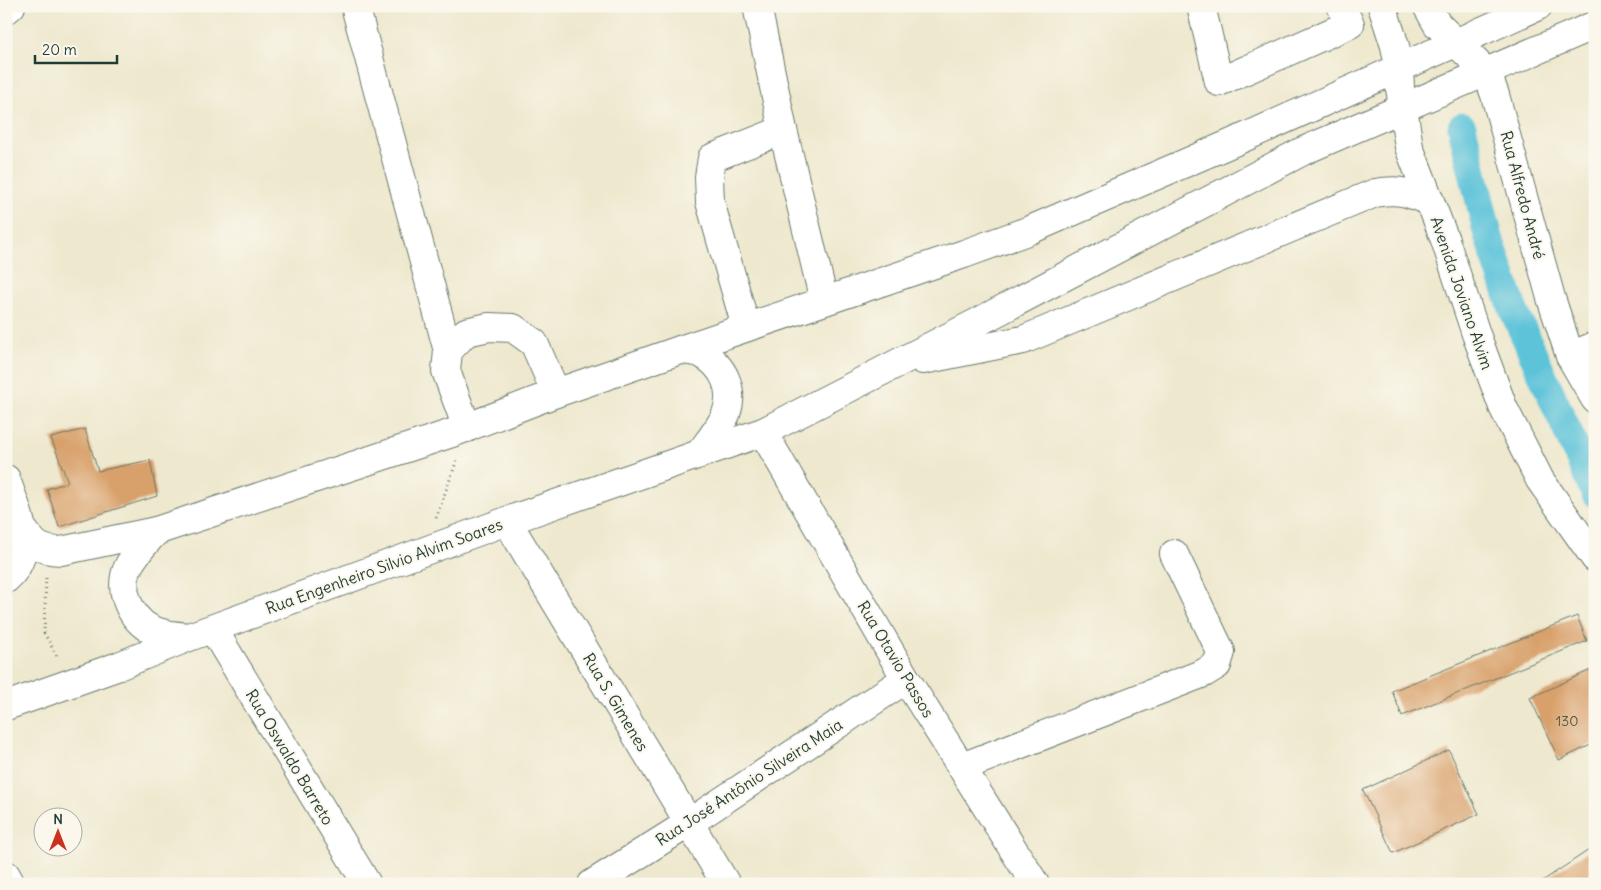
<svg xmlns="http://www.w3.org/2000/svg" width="1601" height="890" font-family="Delius,sans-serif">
  <rect width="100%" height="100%" fill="#fbf7ec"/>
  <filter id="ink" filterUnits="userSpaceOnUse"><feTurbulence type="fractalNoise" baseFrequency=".02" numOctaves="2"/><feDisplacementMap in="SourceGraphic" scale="10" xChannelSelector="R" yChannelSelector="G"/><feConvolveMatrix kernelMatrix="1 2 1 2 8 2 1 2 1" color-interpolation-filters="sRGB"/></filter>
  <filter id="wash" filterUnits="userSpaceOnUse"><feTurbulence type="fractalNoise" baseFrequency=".0096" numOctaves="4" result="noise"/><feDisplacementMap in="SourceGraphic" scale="20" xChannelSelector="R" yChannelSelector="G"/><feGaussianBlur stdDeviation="1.12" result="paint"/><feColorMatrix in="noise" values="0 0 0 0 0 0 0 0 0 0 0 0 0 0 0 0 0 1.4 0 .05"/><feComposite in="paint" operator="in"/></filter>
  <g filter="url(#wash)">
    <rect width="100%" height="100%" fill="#eee8ce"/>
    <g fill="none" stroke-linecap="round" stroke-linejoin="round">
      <!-- canal -->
      <path stroke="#5cc3d9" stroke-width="29" d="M1462 127 1488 235 1513 309 1595 493"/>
    </g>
    <g id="blocks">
      <!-- building -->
      <g fill="#d8a06b">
        <path d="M85 429 98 471 150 460 157 496 59 527 47 489 68 482 51 438Z"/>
        <path d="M1577 616 1587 641 1402 716 1392 691Z"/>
        <path d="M1595 668V743L1559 760 1530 698Z"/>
        <path d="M1449 750 1479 814 1393 853 1363 790Z"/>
        <path d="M1595 846V884H1538Z"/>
      </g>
    </g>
  </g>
  <g filter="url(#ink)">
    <use href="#blocks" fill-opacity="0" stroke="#67796a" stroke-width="1"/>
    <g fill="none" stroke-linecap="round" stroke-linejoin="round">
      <defs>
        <g id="minor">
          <path d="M355 6 448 351"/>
          <path d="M757 6 783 130 824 301"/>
          <path d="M1201 6 1219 82 1350 24 1341 6"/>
          <path d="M746 327 710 202 709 177 712 158 783 130"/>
          <path d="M1570 356 1595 346"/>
          <path d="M467 428 446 371 448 351 466 332 489 327 513 328 534 343 556 393"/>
          <path d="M763 432 906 679 1035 884"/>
          <path d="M507 521 726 884"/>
          <path d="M213 629 367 884"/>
          <path d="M962 767 1204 673 1217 665 1221 652 1174 554"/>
          <path d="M6 875 11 884"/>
          <path d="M592 884 689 823 906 679"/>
        </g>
        <g id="major">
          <path d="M1382 6 1395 46 1399 68 1400 88 1409 147 1445 240 1476 334 1503 407 1540 480 1595 558"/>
          <path d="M1427 6 1437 24 1487 73 1495 95 1551 298 1570 356 1595 399"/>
          <path d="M6 10 11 6"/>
          <path d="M680 350C687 351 696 351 702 354 724 366 735 390 726 414 720 428 709 441 700 453"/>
          <path d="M923 360 1023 340 1375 193C1399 189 1408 192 1430 202"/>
          <path d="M6 479C17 512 38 551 6 579"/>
          <path d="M22 528C35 545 38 550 61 551L156 531 455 432 556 393 680 350 964 254 1030 230 1241 139 1538 6"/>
          <path d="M156 531C146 543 131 557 126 572 119 596 134 625 158 632 167 635 179 636 189 637"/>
          <path d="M6 706 116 667 189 637 507 521 763 432 980 321 1303 151 1595 25"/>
        </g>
      </defs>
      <!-- minor casing -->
      <use href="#minor" stroke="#67796a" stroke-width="30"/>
      <!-- major casing -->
      <use href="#major" stroke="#67796a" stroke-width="30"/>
      <!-- path -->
      <g stroke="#67796a" stroke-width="3" stroke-dasharray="1 4" stroke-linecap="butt">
        <path d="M436 518 457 460"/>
        <path d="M46 578 44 633 58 658"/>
      </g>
      <!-- minor -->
      <use href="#minor" stroke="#fff" stroke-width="28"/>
      <!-- major -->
      <use href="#major" stroke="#fff" stroke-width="28"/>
    </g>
  </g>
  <g text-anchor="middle" stroke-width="4" stroke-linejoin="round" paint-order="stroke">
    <!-- number labels -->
    <g font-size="14" fill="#4d5642">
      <text x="1567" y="726">130</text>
    </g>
    <!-- street labels -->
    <g font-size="16" fill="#1f3d34" stroke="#fbf7ec">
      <text transform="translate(1523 195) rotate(75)" y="6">Rua Alfredo André</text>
      <text transform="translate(1462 293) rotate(71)" y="6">Avenida Joviano Alvim</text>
      <text transform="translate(384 566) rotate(-20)" y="6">Rua Engenheiro Silvio Alvim Soares</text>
      <text transform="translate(896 659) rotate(59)" y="6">Rua Otavio Passos</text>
      <text transform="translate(616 702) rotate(59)" y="6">Rua S. Gimenes</text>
      <text transform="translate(290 757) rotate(59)" y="6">Rua Oswaldo Barreto</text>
      <text transform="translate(749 782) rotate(-33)" y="6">Rua José Antônio Silveira Maia</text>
    </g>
  </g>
  <!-- margin -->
  <rect width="1601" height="890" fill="none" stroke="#fbf7ec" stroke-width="25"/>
  <!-- north arrow -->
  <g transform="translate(58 832)"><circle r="24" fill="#fbf7ec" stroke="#a3ada2"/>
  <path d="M0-4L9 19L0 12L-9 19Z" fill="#c8321e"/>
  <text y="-8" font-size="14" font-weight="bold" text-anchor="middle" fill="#1f3d34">N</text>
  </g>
  <!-- scale -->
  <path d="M35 55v8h82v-8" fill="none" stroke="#1f3d34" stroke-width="2.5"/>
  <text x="42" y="55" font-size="15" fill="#1f3d34" stroke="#fbf7ec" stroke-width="4" paint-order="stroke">20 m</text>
</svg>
